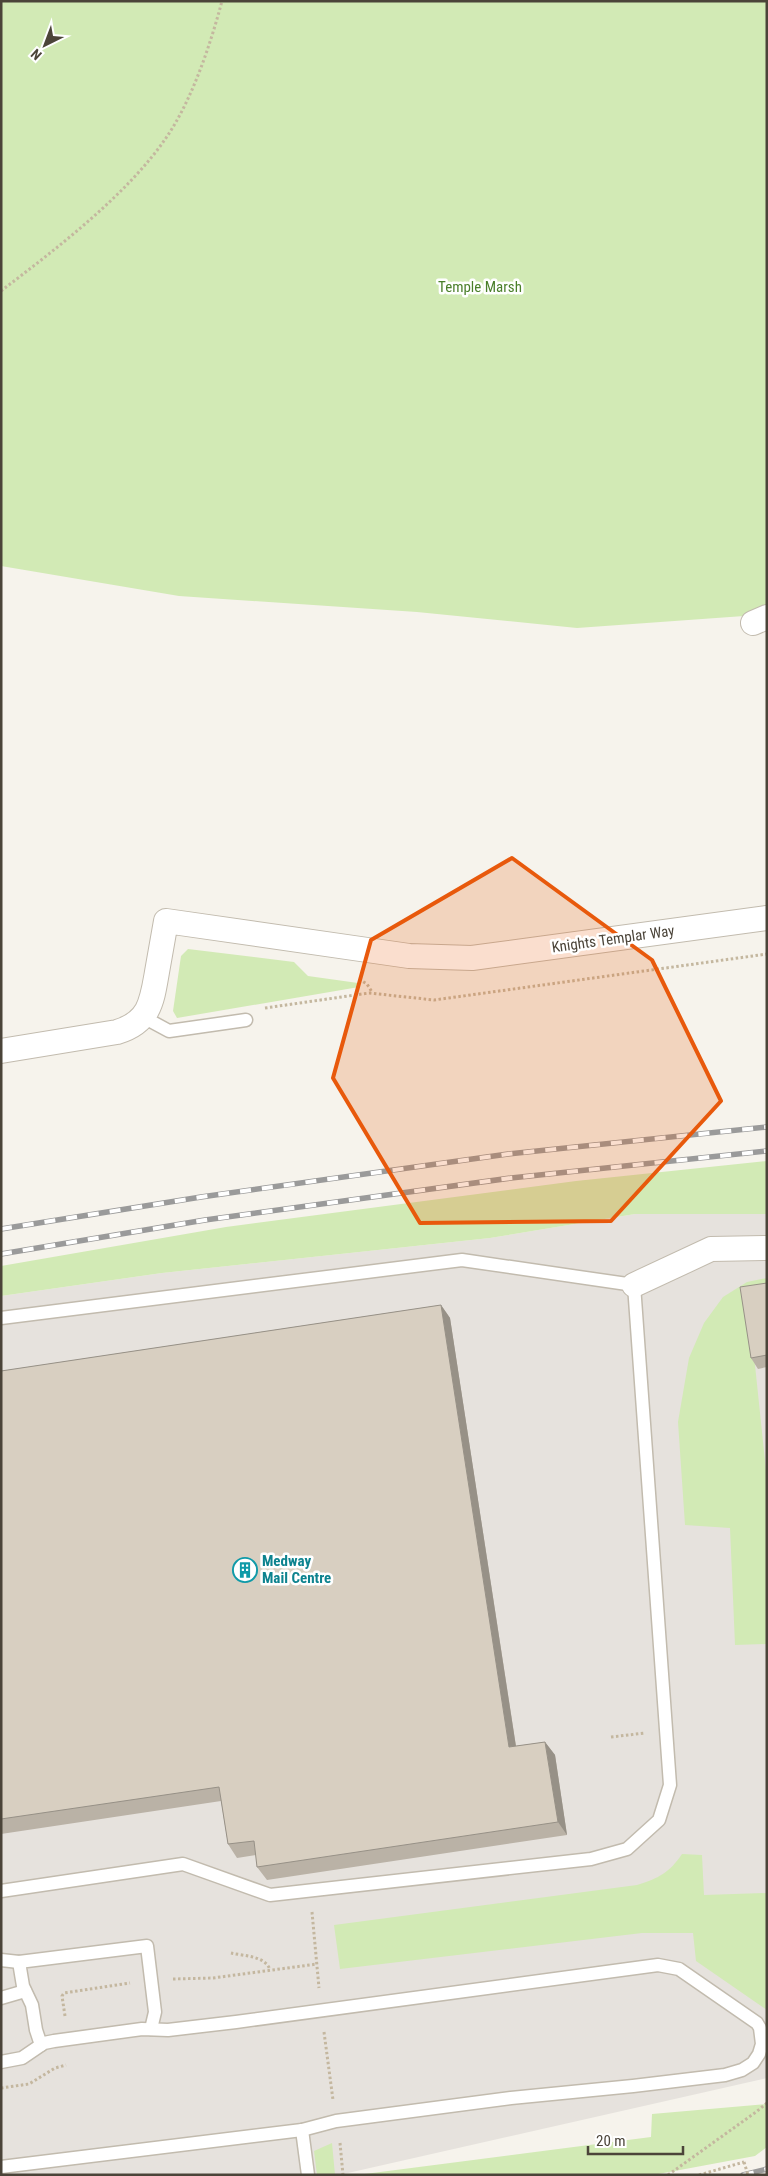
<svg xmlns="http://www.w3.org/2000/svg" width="768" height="2176" font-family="'Roboto Condensed',sans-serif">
  <rect width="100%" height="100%" fill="#f6f3ec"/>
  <!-- industrial -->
  <path fill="#e6e2dd" d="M635 1214H767V2078L339 2175H1V1296L162 1273 490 1238Z"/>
  <!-- green -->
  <g fill="#d2eab5">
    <path d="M1 1H767V607L744 616 577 628 417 612 179 596 1 566Z"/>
    <path d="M188 949 294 962 308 976 358 983 359 987 177 1018 173 1011 181 956Z"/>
    <path d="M767 1161V1214H635L490 1238 162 1273 1 1296V1266L226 1227 576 1181Z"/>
    <path d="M767 1278V1295L748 1298 767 1480V1644L735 1645 730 1528 685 1525 678 1422 689 1358 704 1323 723 1297 747 1282Z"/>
    <path d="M682 1854 702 1855 704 1895 767 1893V2010L696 1961 693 1933H642L340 1969 334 1925 637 1885C659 1878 669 1873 682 1854Z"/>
    <path d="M767 2104V2147L755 2156 653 2175H357L651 2137 652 2114Z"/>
    <path d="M332 2143 335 2175H317L314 2151Z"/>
  </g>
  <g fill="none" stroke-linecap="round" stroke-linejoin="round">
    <defs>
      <g id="service">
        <path d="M143 1017 169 1031 246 1020"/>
        <path d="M1 1318 462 1260 634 1285 670 1785 659 1820 627 1849 591 1859 270 1895 183 1864 1 1891"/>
        <path d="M1 1960 19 1962"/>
        <path d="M1 1998 25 1991"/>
        <path d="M41 2045 36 2030 32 2005 23 1986 19 1962 147 1946 155 2012 151 2029"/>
        <path d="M1 2062 22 2058 44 2043 54 2041 142 2029 168 2030 236 2022 658 1965 679 1969 757 2023 760 2028 762 2044 759 2054 753 2063 742 2070 725 2075 633 2086 511 2098 336 2121 302 2130 1 2167"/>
        <path d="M302 2130 308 2175"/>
      </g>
      <g id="minor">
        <path d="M753 623 767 617"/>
        <path d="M1 1051 117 1032C150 1022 152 1001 157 972 160 955 163 938 166 921L409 956 472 958 767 918"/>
        <path d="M634 1285 711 1249 767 1248"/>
      </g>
    </defs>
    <!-- service casing -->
    <use href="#service" stroke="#c2bbae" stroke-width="15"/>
    <!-- minor casing -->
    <use href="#minor" stroke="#c2bbae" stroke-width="26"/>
    <!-- path -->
    <g stroke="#c4b79f" stroke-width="3" stroke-dasharray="2.5 2.5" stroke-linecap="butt">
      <path d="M1 291C56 249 127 195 166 138 192 100 210 46 222 1"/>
      <path d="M359 979 367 984 372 992"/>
      <path d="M265 1008 369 993 434 1000 767 954"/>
      <path d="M611 1737 645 1733"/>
      <path d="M312 1912 319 1988"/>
      <path d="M231 1953C244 1956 266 1956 270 1970"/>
      <path d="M173 1979 213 1978 317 1964"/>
      <path d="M65 2016 62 1996 64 1993 130 1983"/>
      <path d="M324 2032 333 2100"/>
      <path d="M1 2088 29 2084 55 2068 66 2065"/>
      <path d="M340 2143 343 2175"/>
      <path d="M668 2175 756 2112 767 2103"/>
      <path d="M699 2175 744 2162"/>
    </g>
    <!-- service -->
    <use href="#service" stroke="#fff" stroke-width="12"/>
    <!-- minor -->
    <use href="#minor" stroke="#fff" stroke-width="24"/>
    <defs>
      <g id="rail">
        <path d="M1 1229 201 1197 508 1154 767 1127"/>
        <path d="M1 1254 205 1220 511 1178 767 1151"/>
        <path d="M743 2175 767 2169"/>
      </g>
    </defs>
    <!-- rail casing -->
    <use href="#rail" stroke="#9a9a9a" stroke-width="5.5"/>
    <!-- rail -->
    <use href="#rail" stroke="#fff" stroke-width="4" stroke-dasharray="11" stroke-linecap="butt"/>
    <!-- path-bridge -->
    <path stroke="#c4b79f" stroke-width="3" stroke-dasharray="2.5 2.5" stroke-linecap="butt" d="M744 2162 748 2175"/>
  </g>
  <!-- wall -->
  <g fill="#bab2a6">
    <path d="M767 1283V1367L758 1369 751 1358Z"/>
    <path d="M441 1305 450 1318 516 1746 545 1742 555 1755 567 1835 267 1880 257 1867 256 1855 237 1858 228 1844 221 1801 1 1834V1371Z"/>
  </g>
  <!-- shaded-wall -->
  <g fill="#979187">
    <path d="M441 1305 450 1318 518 1760 509 1747Z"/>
    <path d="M545 1742 555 1755 567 1835 558 1822Z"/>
  </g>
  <!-- building -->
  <g fill="#d8cfc1" stroke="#979187">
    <path d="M767 1283V1355L751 1358 740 1287Z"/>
    <path d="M441 1305 509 1747 545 1742 558 1822 257 1867 254 1841 228 1844 219 1787 1 1819V1371Z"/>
  </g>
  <!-- marked area -->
  <path fill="#e8590c" fill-opacity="0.2" stroke="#e8590c" stroke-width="4" stroke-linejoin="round" d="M512 858 652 960 721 1101 611 1221 420 1223 333 1078 371 940Z"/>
  <!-- icons -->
  <defs>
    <symbol id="building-ring" viewBox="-11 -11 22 22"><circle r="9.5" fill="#fff" stroke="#0f9aa8" stroke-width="1.5"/><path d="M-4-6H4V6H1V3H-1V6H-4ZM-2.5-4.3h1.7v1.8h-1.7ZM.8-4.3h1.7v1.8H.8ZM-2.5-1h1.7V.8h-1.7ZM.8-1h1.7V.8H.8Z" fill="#0f9aa8"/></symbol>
  </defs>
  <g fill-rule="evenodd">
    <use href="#building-ring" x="231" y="1556" width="28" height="28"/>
  </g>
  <g text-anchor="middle" stroke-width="5" stroke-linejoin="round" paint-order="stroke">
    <!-- park labels -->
    <g font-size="15" fill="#4a7f2a" stroke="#fff">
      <text x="480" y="292">Temple Marsh</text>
    </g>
    <!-- street labels -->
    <g font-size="15" fill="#4b4439" stroke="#fff">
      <text transform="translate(613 939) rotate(-8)" y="5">Knights Templar Way</text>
    </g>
    <!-- culture labels -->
    <g font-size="15" font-weight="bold" fill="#0d838f" stroke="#fff" text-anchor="start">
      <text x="262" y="1566">Medway<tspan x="262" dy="17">Mail Centre</tspan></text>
    </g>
  </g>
  <!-- border -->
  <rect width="768" height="2176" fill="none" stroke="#4b4439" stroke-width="5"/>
  <!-- north arrow -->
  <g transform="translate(45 45) rotate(222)" stroke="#ffffff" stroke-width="4" paint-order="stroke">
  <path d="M0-4L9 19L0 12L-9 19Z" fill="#4b4439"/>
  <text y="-8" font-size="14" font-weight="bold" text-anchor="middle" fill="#4b4439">N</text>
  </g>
  <!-- scale -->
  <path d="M588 2146v8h95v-8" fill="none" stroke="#4b4439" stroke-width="2.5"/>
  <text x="596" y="2146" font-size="15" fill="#4b4439" stroke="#ffffff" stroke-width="4" paint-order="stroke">20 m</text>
</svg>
